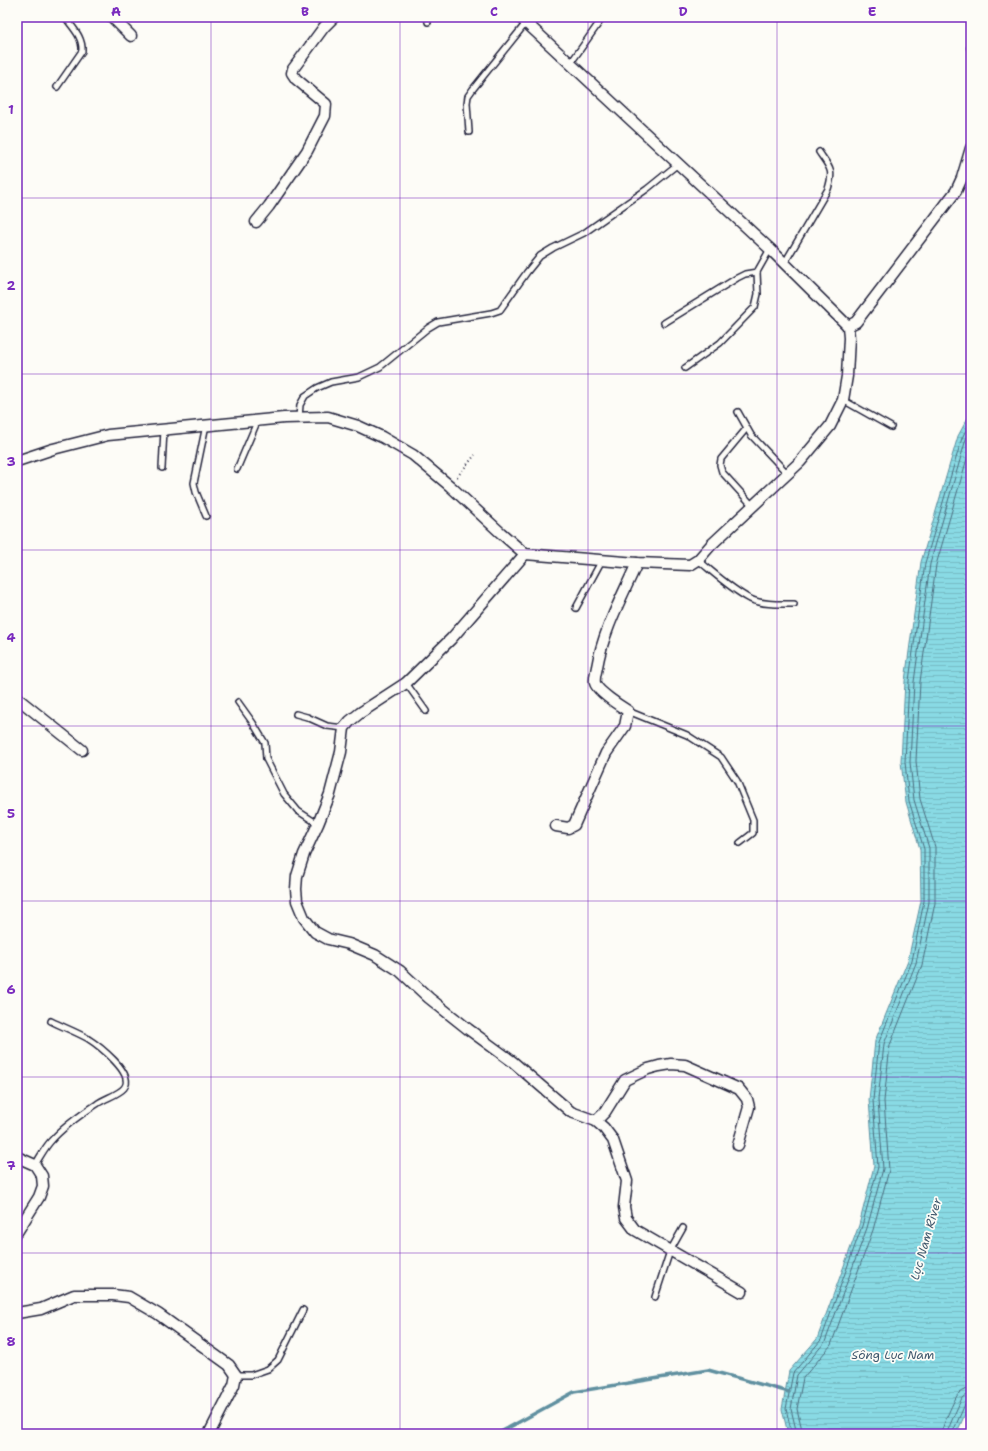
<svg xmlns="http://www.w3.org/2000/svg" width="988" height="1451" font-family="'Shantell Sans',sans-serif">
  <defs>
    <pattern id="water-rules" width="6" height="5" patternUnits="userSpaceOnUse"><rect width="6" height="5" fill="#89dae4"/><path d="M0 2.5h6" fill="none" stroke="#76bbc4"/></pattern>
  </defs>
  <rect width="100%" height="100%" fill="#fdfcf7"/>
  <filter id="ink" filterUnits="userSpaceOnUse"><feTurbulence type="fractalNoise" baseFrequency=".025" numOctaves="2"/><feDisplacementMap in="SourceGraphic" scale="8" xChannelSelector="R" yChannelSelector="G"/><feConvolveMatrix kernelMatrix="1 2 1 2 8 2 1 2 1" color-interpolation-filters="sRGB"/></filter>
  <g filter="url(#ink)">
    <!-- water -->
    <path fill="url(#water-rules)" stroke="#6090a0" d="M971 412V1400L959 1428 955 1434H788L782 1409 789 1371 817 1339 859 1225 874 1166 869 1100 875 1041 908 960 921 901 920 849 906 802 901 762 905 681 921 562 958 436Z"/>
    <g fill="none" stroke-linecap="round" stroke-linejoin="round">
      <!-- shore -->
      <g stroke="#4b6c7f" stroke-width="1">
        <path d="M792 1434 786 1409 793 1373 821 1340 862 1226 878 1167 873 1100 879 1042 912 961 924 901V849L909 801 905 762 909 681 925 563 962 438 971 420"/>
        <path d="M797 1434 791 1409 797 1375 825 1342 867 1228 883 1169 878 1100 884 1044 916 963 929 902V848L914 800 910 762 914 682 930 564 966 439 971 431"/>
        <path d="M803 1434 797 1409 803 1378 831 1345 873 1230 889 1170 884 1101 890 1045 922 965 935 903V847L920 799 916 761 920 682 936 565 971 445"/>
        <path d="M941 1434C941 1429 955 1397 959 1393 963 1390 966 1389 971 1389"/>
        <path d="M947 1434C947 1430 960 1402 962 1398 965 1395 967 1395 971 1395"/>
        <path d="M952 1434 966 1402 971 1400"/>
      </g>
      <!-- stream -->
      <path stroke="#6090a0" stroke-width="3.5" d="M497 1434 574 1392 708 1370 789 1392"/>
      <defs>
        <g id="service">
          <path d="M427 17 428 22"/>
          <path d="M970 48 971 50"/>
          <path d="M570 64 601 20"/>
          <path d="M57 87 82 51C83 37 73 28 65 17"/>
          <path d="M469 132 467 103 468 96 473 89 526 23"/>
          <path d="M784 264 828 189C834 170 830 168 819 152"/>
          <path d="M664 323 737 278 745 274 757 272"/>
          <path d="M685 368 720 343 755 307 758 294 757 272 770 249"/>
          <path d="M843 400 891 427"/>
          <path d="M738 412 751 435 787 473"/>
          <path d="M299 418 300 405 305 396 317 388 331 382 359 377 380 367 428 328 438 322 491 313 500 310 527 272 540 256 553 248 584 233 647 189 678 164"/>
          <path d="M206 425 194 483 196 492 206 516"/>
          <path d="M746 429 721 459 720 465 722 472 752 505"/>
          <path d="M162 468 164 430"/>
          <path d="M237 469 257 422"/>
          <path d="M698 560C714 573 731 589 750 599 763 605 780 604 794 604"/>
          <path d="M576 608 602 560"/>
          <path d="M406 683 426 711"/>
          <path d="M238 702 253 723 265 743 266 759 284 794 298 811 318 824"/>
          <path d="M628 711 687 735 721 757 737 781 753 820V833L740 843"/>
          <path d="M296 714 307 717 327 726 344 728"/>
          <path d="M35 1165C40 1157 44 1149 50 1142 64 1126 80 1115 97 1104 105 1098 118 1095 124 1088 136 1074 98 1045 87 1038 76 1032 63 1027 51 1021"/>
          <path d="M655 1297 670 1251 683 1228"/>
          <path d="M236 1375H251L268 1369 278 1360 303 1310"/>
        </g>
        <g id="minor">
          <path d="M112 17 131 36"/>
          <path d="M256 222 269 206 307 151 325 116 326 104 296 79 292 73 293 69 324 27 334 17"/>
          <path d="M848 326 856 322 956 191 962 178 971 148"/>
          <path d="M17 461 53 449 108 435 284 418 328 417 358 426 382 437 413 455 450 486 501 533 525 554 637 563 690 565 698 560 711 545 800 462 830 426 843 400 847 376 849 338 848 326 770 249 520 17"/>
          <path d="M525 554 451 639 406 683 360 713 350 721 344 728 341 752 330 794 318 824 304 854 297 876 296 889 297 901 304 918 315 932 328 939 349 944 375 955 400 971 429 998 468 1029 513 1062 571 1112 596 1121 604 1128 613 1140 627 1181 624 1207 626 1218 635 1230 742 1292"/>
          <path d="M17 698 82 750"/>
          <path d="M556 826 568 828 574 825 606 753 625 726 628 711C620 706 597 691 595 683 594 678 596 672 597 667 603 631 622 597 637 563"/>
          <path d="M596 1121 605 1112 625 1080 648 1069 659 1066 671 1064 685 1065 739 1089 747 1099 749 1107 738 1145"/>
          <path d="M17 1157 35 1165 42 1176 43 1186 39 1197 17 1232"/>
          <path d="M17 1313 41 1309 74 1295H113L129 1297 158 1314 229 1365 236 1375 234 1385 209 1434"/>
        </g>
      </defs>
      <!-- service casing -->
      <use href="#service" stroke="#22223b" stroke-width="8"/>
      <!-- minor casing -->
      <use href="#minor" stroke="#22223b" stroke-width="13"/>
      <!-- path -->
      <path stroke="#22223b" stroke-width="2" stroke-dasharray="1 3" stroke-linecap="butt" d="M457 477 475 455"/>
      <!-- service -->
      <use href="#service" stroke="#fdfcf7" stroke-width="5"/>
      <!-- minor -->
      <use href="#minor" stroke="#fdfcf7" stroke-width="10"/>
    </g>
  </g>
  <!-- grid -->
  <path fill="none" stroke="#7b2cbf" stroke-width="1" stroke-opacity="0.55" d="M211 17V1434M400 17V1434M588 17V1434M777 17V1434M17 198H971M17 374H971M17 550H971M17 726H971M17 901H971M17 1077H971M17 1253H971"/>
  <g text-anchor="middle" stroke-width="3.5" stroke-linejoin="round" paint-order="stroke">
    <!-- water labels -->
    <g font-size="12" font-style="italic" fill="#41596e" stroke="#fdfcf7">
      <text transform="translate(926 1239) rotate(-74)" y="4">Lục Nam River</text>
      <text x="893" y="1359">Sông Lục Nam</text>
    </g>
  </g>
  <!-- margin -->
  <rect width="988" height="1451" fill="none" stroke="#fdfcf7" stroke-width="44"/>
  <rect x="22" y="22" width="944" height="1407" fill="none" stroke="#7b2cbf" stroke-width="1.5"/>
  <g font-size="13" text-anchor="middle" font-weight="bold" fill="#7b2cbf">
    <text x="116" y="16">A</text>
    <text x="305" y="16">B</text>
    <text x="494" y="16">C</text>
    <text x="683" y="16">D</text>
    <text x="872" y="16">E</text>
    <text x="11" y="114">1</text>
    <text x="11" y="290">2</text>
    <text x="11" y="466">3</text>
    <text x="11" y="642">4</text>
    <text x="11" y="818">5</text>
    <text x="11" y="994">6</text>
    <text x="11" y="1170">7</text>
    <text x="11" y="1346">8</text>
  </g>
</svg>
